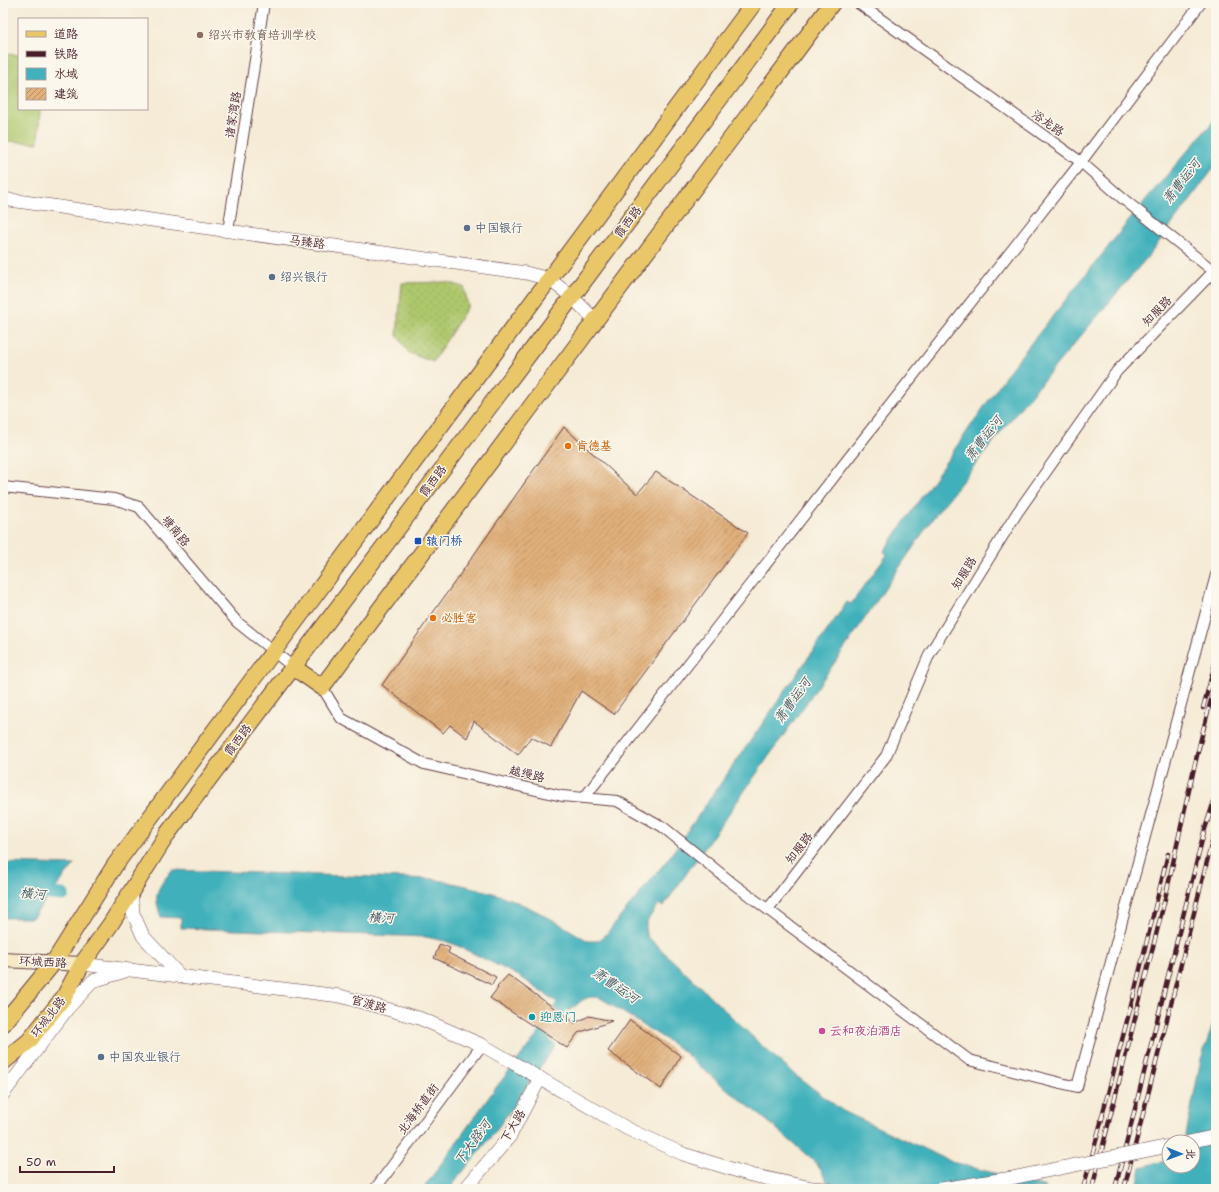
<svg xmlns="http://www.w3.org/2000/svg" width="1219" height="1192" font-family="'Shantell Sans','LXGW WenKai TC',sans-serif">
  <defs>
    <pattern id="grass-dots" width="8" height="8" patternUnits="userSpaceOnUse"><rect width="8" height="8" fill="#adc76c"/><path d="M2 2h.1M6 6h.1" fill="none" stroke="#96aa5e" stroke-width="1.8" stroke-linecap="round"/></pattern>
    <pattern id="building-hatch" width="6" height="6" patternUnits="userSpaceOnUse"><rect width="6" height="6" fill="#e1b07b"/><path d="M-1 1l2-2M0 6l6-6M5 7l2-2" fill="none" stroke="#b88f65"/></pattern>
  </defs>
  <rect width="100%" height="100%" fill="#fbf7ec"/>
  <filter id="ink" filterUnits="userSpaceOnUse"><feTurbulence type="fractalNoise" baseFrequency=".025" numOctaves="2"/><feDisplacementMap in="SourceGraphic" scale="8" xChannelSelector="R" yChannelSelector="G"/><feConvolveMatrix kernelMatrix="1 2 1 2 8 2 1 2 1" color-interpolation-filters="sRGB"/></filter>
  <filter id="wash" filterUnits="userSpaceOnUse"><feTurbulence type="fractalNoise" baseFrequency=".012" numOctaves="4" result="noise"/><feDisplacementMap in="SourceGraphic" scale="16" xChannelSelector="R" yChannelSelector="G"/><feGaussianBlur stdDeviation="0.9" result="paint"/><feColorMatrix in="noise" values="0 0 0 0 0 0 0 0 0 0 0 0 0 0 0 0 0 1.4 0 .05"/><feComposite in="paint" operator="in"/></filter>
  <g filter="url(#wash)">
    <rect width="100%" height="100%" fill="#f5ebd6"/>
    <!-- grass -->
    <path fill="url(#grass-dots)" stroke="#7c734c" d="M447 282 464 287 468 306 433 362 409 353 397 335 402 283Z"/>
    <!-- garden -->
    <path fill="#adc76c" stroke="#7c734c" d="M3 54 19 55V109H40L38 143 3 141Z"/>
    <!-- water -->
    <g fill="#41b1bb" stroke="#466873">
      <path d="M1216 118V165L1150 254 1020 408 933 518 840 655 663 907 659 904C653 913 641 925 647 936L759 1043 795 1075 843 1111 952 1162 1046 1187 1045 1189H911L897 1184 890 1187 889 1189H828L827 1181 817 1164 771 1124 712 1077 679 1048 602 999C587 993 580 1002 570 1011L519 976 456 945 445 941 426 937 181 928V918L161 917C152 893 158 888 172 870L433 879C458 884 483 889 507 898 536 909 562 925 588 941H596L603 938 668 859 847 602 851 604 887 555 884 551 1011 368 1148 197Z"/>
      <path d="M3 863 74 865 32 918H3Z"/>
      <path d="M1216 1016V1189H1137L1141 1167 1169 1160V1166H1193V1142L1185 1140 1201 1059Z"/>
      <path d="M539 1033 556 1045 495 1132 449 1189H423L494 1090Z"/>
    </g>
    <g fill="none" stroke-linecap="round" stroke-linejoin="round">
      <!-- canal -->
      <g stroke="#41b1bb" stroke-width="13">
        <path d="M3 890 63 895"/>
        <path d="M540 1043 571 990"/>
        <path d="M877 1177 900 1189"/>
      </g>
    </g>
    <g id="blocks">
      <!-- building -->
      <g fill="url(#building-hatch)">
        <path d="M564 427 637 494 656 472 748 533 614 714 581 691 551 747 531 737 518 755 474 721 467 738 450 725 443 733 382 685Z"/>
        <path d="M440 944 450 948 448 953 496 977 492 985 434 958Z"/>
        <path d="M508 975 575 1023 589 1016 612 1021 578 1033 567 1048 490 998 498 988 497 987Z"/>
        <path d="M630 1020 681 1056 661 1089 608 1051Z"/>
      </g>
    </g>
  </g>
  <g filter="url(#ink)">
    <use href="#blocks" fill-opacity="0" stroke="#643e45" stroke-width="1"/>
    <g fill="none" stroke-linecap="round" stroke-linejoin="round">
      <defs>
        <g id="minor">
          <path d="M858 3 1081 162 1122 198 1216 273"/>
          <path d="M228 231 264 3"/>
          <path d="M3 487 114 499 139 507 237 622 293 667"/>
          <path d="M322 687 341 718 424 764 562 796 617 801 663 827 731 882 969 1060 1077 1087 1216 575"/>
          <path d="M584 798 847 460 1081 162 1201 3"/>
          <path d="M768 909 886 756 930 653 1017 513 1117 371 1214 271"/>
          <path d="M375 1189 482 1045"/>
        </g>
        <g id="tertiary">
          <path d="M3 199 526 273 549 279 572 297 595 320"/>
          <path d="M131 890 133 913 143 936 181 977"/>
          <path d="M82 964 340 996 419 1018 482 1045 628 1129 683 1154 751 1175 812 1188 828 1189"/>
          <path d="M3 1094 67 1009 93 981 125 971"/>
          <path d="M1189 1142 1216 1136"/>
          <path d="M465 1189 510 1136 540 1078"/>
        </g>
        <path id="secondary" d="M3 960 82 964"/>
        <g id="primary">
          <path d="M293 667 322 687 832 3"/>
          <path d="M3 1024 54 962 115 865 754 3"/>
          <path d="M3 1062 29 1041 64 997 82 964 110 925 168 833 572 297 791 3"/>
        </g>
      </defs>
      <!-- minor casing -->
      <use href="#minor" stroke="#643e45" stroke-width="12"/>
      <!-- tertiary casing -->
      <use href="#tertiary" stroke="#643e45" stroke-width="14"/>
      <!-- secondary casing -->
      <use href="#secondary" stroke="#643e45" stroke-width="16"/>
      <!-- primary casing -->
      <use href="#primary" stroke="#643e45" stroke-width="18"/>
      <!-- minor -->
      <use href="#minor" stroke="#fff" stroke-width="10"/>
      <!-- tertiary -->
      <use href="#tertiary" stroke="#fff" stroke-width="13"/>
      <!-- secondary -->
      <use href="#secondary" stroke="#f6e9c3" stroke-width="14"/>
      <!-- primary -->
      <use href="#primary" stroke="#e9c769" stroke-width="16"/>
      <defs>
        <g id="rail">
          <path d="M1203 708 1216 660"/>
          <path d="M1101 1120 1134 994 1168 854"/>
          <path d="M1083 1189 1103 1115"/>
          <path d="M1092 1189C1115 1095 1140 1001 1163 907 1181 832 1194 756 1216 683"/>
          <path d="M1115 1189 1204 832 1216 795"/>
          <path d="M1124 1189 1216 826"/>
        </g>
      </defs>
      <!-- rail casing -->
      <use href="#rail" stroke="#4a1f2b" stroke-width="4.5"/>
      <!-- rail -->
      <use href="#rail" stroke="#fbf7ec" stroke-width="3" stroke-dasharray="9" stroke-linecap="butt"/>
      <defs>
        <path id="tertiary-bridge" d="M941 1189 1012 1178 1169 1146"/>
      </defs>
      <!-- tertiary-bridge casing -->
      <use href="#tertiary-bridge" stroke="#643e45" stroke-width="14" stroke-linecap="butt"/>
      <!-- tertiary-bridge -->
      <use href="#tertiary-bridge" stroke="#fff" stroke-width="13"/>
    </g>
  </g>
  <!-- markers -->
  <circle fill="#8d6e63" stroke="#fbf7ec" stroke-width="1.5" cx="200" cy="35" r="4"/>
  <g fill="#5c6f8a" stroke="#fbf7ec" stroke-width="1.5">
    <circle cx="467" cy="228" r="4"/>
    <circle cx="272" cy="277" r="4"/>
    <circle cx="101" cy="1057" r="4"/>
  </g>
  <g fill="#e8710a" stroke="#fbf7ec" stroke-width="1.5">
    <circle cx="568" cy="446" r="4"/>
    <circle cx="433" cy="618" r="4"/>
  </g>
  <rect fill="#1a4fb4" stroke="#fbf7ec" stroke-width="1.5" x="414" y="537" width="8" height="8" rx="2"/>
  <circle fill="#0f9aa8" stroke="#fbf7ec" stroke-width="1.5" cx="532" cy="1017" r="4"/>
  <circle fill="#d1479c" stroke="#fbf7ec" stroke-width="1.5" cx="822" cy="1031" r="4"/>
  <g text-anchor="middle" stroke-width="3" stroke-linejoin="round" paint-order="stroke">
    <!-- education labels -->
    <g font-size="12" fill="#785e54" stroke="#fbf7ec" text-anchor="start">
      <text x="208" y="39">绍兴市教育培训学校</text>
    </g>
    <!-- street labels -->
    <g font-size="12" fill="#4a1f2b" stroke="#fbf7ec">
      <text transform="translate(233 115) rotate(-81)" y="4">诸家湾路</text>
      <text transform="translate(1048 123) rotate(35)" y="4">浴龙路</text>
      <text transform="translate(628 222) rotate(-53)" y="4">霞西路</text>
      <text transform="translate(307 242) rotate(8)" y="4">马臻路</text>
      <text transform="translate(1157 311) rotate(-46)" y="4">知服路</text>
      <text transform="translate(433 481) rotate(-53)" y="4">霞西路</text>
      <text transform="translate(176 531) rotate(50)" y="4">塘南路</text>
      <text transform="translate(964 573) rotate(-58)" y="4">知服路</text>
      <text transform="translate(238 740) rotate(-53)" y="4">霞西路</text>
      <text transform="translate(527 774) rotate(13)" y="4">越缦路</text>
      <text transform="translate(799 848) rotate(-52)" y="4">知服路</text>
      <text transform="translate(43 962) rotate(3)" y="4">环城西路</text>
      <text transform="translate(369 1004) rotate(16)" y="4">官渡路</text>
      <text transform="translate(48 1017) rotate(-52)" y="4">环城北路</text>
      <text transform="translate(418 1109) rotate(-53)" y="4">北海桥直街</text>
      <text transform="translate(513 1126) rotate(-59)" y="4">下大路</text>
    </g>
    <!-- service labels -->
    <g font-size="12" fill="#4e5e75" stroke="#fbf7ec" text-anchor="start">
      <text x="475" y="232">中国银行</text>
      <text x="280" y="281">绍兴银行</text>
      <text x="109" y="1061">中国农业银行</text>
    </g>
    <!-- food labels -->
    <g font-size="12" fill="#c56008" stroke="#fbf7ec" text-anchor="start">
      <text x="576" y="450">肯德基</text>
      <text x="441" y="622">必胜客</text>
    </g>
    <!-- transit labels -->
    <g font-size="12" fill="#164399" stroke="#fbf7ec" text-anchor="start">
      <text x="426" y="545">辕门桥</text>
    </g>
    <!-- culture labels -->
    <g font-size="12" fill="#0d838f" stroke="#fbf7ec" text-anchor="start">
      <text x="540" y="1021">迎恩门</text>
    </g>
    <!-- hotel labels -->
    <g font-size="12" fill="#b23c85" stroke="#fbf7ec" text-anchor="start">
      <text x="830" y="1035">云和夜泊酒店</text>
    </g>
    <!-- water labels -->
    <g font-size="13" font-style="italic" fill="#465965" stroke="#fbf7ec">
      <text transform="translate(1181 181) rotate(-52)" y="5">萧曹运河</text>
      <text transform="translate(983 438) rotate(-52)" y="5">萧曹运河</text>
      <text transform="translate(792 700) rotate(-54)" y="5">萧曹运河</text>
      <text transform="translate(33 893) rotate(5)" y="5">横河</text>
      <text transform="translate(381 917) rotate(3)" y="5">横河</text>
      <text transform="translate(616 985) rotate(34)" y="5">萧曹运河</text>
      <text transform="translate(472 1142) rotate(-54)" y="5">下大路河</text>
    </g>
  </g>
  <!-- margin -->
  <rect width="1219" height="1192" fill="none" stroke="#fbf7ec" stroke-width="16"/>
  <!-- legend -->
  <rect x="18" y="18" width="130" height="92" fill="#fbf7ec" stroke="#b4a19f"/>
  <rect x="26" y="31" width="20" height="6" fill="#e9c769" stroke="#b4a19f"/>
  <text x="54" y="38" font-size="12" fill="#4a1f2b">道路</text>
  <rect x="26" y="51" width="20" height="6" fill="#4a1f2b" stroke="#b4a19f"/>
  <text x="54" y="58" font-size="12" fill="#4a1f2b">铁路</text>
  <rect x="26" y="68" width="20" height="12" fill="#41b1bb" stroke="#b4a19f"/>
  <text x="54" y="78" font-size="12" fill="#4a1f2b">水域</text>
  <rect x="26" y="88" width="20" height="12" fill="url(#building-hatch)" stroke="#b4a19f"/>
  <text x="54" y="98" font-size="12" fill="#4a1f2b">建筑</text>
  <!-- north arrow -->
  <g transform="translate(1181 1154) rotate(91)"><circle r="19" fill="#fbf7ec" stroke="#b4a19f"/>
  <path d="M0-3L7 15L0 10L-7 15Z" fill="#1f6fb2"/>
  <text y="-6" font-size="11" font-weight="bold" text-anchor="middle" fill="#4a1f2b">北</text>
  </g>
  <!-- scale -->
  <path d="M20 1166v6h94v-6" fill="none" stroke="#4a1f2b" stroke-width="2"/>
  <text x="26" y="1166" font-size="12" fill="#4a1f2b" stroke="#fbf7ec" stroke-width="3" paint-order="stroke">50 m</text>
</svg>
